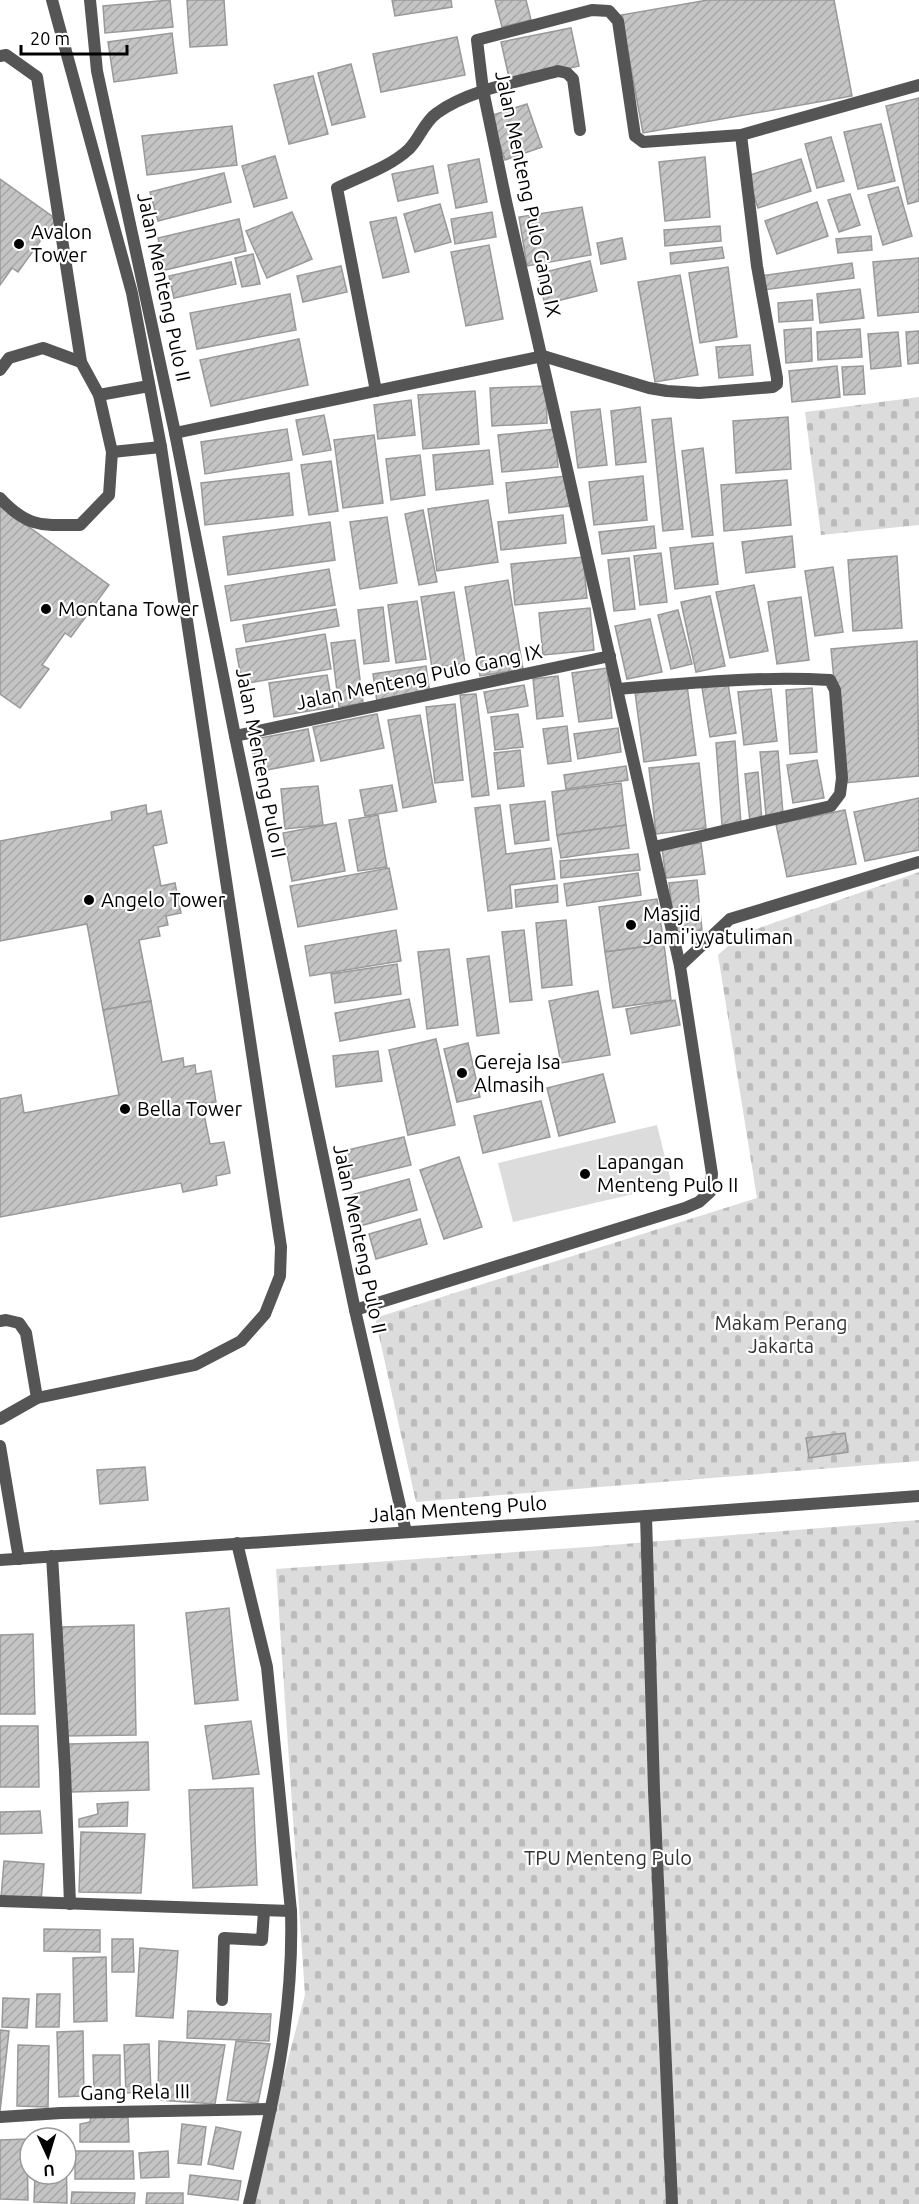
<svg xmlns="http://www.w3.org/2000/svg" width="919" height="2204" font-family="Ubuntu,sans-serif">
  <defs>
    <pattern id="cemetery-stones" width="16" height="16" patternUnits="userSpaceOnUse" patternTransform="scale(1.5)"><rect width="16" height="16" fill="#dcdcdc"/><path d="M2 7V4a2 2 0 0 1 4 0v3zM10 15v-3a2 2 0 0 1 4 0v3z" fill="#bbb"/></pattern>
    <pattern id="building-hatch" width="6" height="6" patternUnits="userSpaceOnUse" patternTransform="scale(1.5)"><rect width="6" height="6" fill="#c4c4c4"/><path d="M-1 1l2-2M0 6l6-6M5 7l2-2" fill="none" stroke="#a7a7a7"/></pattern>
  </defs>
  <rect width="100%" height="100%" fill="#fff"/>
  <!-- cemetery -->
  <g fill="url(#cemetery-stones)">
    <path d="M919 397V525L821 535 805 412Z"/>
    <path d="M919 872V1461L416 1502 375 1318 757 1198 718 955 742 934Z"/>
    <path d="M919 1520V2204H250L305 1995 276 1569 587 1547Z"/>
  </g>
  <!-- park -->
  <path fill="#dcdcdc" d="M657 1125 672 1185 513 1222 498 1163Z"/>
  <!-- building -->
  <g fill="url(#building-hatch)" stroke="#999" stroke-width="1.5">
    <path d="M170 0 173 27 105 33 103 6Z"/>
    <path d="M187 0H224L227 45 190 47Z"/>
    <path d="M392 0H451L452 7 395 16Z"/>
    <path d="M495 0H526L531 20 502 27Z"/>
    <path d="M708 0H834L852 96 643 133 621 15Z"/>
    <path d="M571 28 579 66 510 82 501 42Z"/>
    <path d="M172 33 177 73 114 82 108 42Z"/>
    <path d="M457 37 465 75 381 92 373 54Z"/>
    <path d="M351 64 365 117 332 125 318 73Z"/>
    <path d="M313 76 328 134 289 144 274 85Z"/>
    <path d="M919 98V201L908 204 886 106Z"/>
    <path d="M527 104 542 147 505 160 490 116Z"/>
    <path d="M881 124 895 181 858 189 844 132Z"/>
    <path d="M232 126 237 165 147 175 142 136Z"/>
    <path d="M831 137 844 181 817 188 805 144Z"/>
    <path d="M275 156 287 198 254 207 242 166Z"/>
    <path d="M705 157 710 217 665 221 659 162Z"/>
    <path d="M479 159 487 202 456 208 448 165Z"/>
    <path d="M801 159 811 191 758 208 747 176Z"/>
    <path d="M433 166 438 193 398 201 392 174Z"/>
    <path d="M224 173 231 202 158 221 150 192Z"/>
    <path d="M0 179 56 219 18 272 12 268 0 285Z"/>
    <path d="M898 187 912 236 883 245 868 195Z"/>
    <path d="M850 194 860 225 839 232 828 200Z"/>
    <path d="M817 202 828 236 777 254 765 221Z"/>
    <path d="M440 204 451 242 415 252 404 214Z"/>
    <path d="M582 207 591 255 527 266 519 217Z"/>
    <path d="M292 212 312 259 267 278 246 231Z"/>
    <path d="M492 212 496 237 455 244 451 219Z"/>
    <path d="M396 217 409 272 383 278 370 222Z"/>
    <path d="M239 219 246 251 165 270 158 238Z"/>
    <path d="M720 226 721 241 665 246 664 230Z"/>
    <path d="M871 236 872 250 838 253 836 239Z"/>
    <path d="M622 238 626 259 601 264 597 243Z"/>
    <path d="M489 245 503 319 466 326 451 252Z"/>
    <path d="M722 247 724 258 671 264 670 253Z"/>
    <path d="M253 254 260 284 242 287 235 258Z"/>
    <path d="M919 258V312L878 316 873 262Z"/>
    <path d="M590 261 597 291 545 304 537 274Z"/>
    <path d="M231 262 236 284 174 298 169 276Z"/>
    <path d="M852 263 854 278 763 290 761 276Z"/>
    <path d="M341 266 347 292 303 302 297 276Z"/>
    <path d="M728 267 737 337 700 343 689 273Z"/>
    <path d="M680 275 698 375 655 382 638 282Z"/>
    <path d="M860 289 864 318 820 323 817 294Z"/>
    <path d="M290 294 296 330 197 349 190 313Z"/>
    <path d="M812 300 813 320 779 322 778 303Z"/>
    <path d="M811 328 812 361 786 363 784 330Z"/>
    <path d="M860 329 862 357 818 360 817 332Z"/>
    <path d="M919 331V363L908 364 906 332Z"/>
    <path d="M898 332 901 366 871 369 868 334Z"/>
    <path d="M299 339 308 385 211 406 200 360Z"/>
    <path d="M750 345 753 375 719 378 716 347Z"/>
    <path d="M837 366 840 397 792 402 789 371Z"/>
    <path d="M863 366 865 394 844 395 842 367Z"/>
    <path d="M546 386 547 423 492 426 490 388Z"/>
    <path d="M475 391 479 444 423 449 418 395Z"/>
    <path d="M411 400 415 435 378 439 374 405Z"/>
    <path d="M640 407 646 462 616 465 611 411Z"/>
    <path d="M600 409 607 465 578 468 571 412Z"/>
    <path d="M324 415 331 450 303 455 296 420Z"/>
    <path d="M788 417 791 469 736 473 733 421Z"/>
    <path d="M671 418 683 529 663 531 652 420Z"/>
    <path d="M287 429 292 460 205 474 201 442Z"/>
    <path d="M555 429 558 467 502 472 498 435Z"/>
    <path d="M374 435 383 503 343 508 334 440Z"/>
    <path d="M703 448 713 535 692 537 682 451Z"/>
    <path d="M489 450 493 484 436 490 433 455Z"/>
    <path d="M420 455 425 495 391 500 386 459Z"/>
    <path d="M331 461 338 511 309 515 301 465Z"/>
    <path d="M289 473 293 515 205 525 201 483Z"/>
    <path d="M566 476 570 506 509 513 506 483Z"/>
    <path d="M643 476 647 520 594 525 589 482Z"/>
    <path d="M787 480 791 525 724 531 721 485Z"/>
    <path d="M488 500 498 562 437 571 428 509Z"/>
    <path d="M0 506 109 585 71 637 65 633 42 665 49 669 20 708 0 694Z"/>
    <path d="M423 510 437 582 419 585 405 514Z"/>
    <path d="M563 515 566 543 501 550 498 522Z"/>
    <path d="M387 517 397 583 360 589 350 522Z"/>
    <path d="M330 522 335 560 228 575 223 537Z"/>
    <path d="M654 526 656 548 602 554 599 532Z"/>
    <path d="M792 536 795 567 746 573 742 542Z"/>
    <path d="M713 543 718 584 675 589 670 548Z"/>
    <path d="M661 553 667 602 640 605 634 556Z"/>
    <path d="M897 556 902 628 853 631 848 560Z"/>
    <path d="M583 557 587 598 515 605 511 564Z"/>
    <path d="M629 558 635 609 614 611 608 560Z"/>
    <path d="M833 567 843 632 815 636 805 571Z"/>
    <path d="M329 569 335 605 231 621 225 586Z"/>
    <path d="M508 580 523 669 480 676 465 587Z"/>
    <path d="M754 585 768 651 730 658 716 592Z"/>
    <path d="M454 592 465 663 432 668 421 597Z"/>
    <path d="M710 596 725 666 696 672 681 602Z"/>
    <path d="M801 597 809 660 777 664 768 602Z"/>
    <path d="M417 601 426 659 396 663 388 605Z"/>
    <path d="M383 607 389 661 364 664 358 610Z"/>
    <path d="M590 608 594 650 543 655 539 613Z"/>
    <path d="M336 609 339 626 246 642 243 625Z"/>
    <path d="M678 610 692 664 671 669 658 615Z"/>
    <path d="M650 619 662 672 627 679 615 626Z"/>
    <path d="M325 634 331 669 242 684 236 649Z"/>
    <path d="M355 640 363 703 339 707 331 643Z"/>
    <path d="M917 641 919 776 844 783 831 649Z"/>
    <path d="M426 666 430 694 377 702 373 674Z"/>
    <path d="M607 668 612 718 579 722 572 673Z"/>
    <path d="M327 675 333 707 274 717 269 683Z"/>
    <path d="M558 676 563 716 537 719 533 679Z"/>
    <path d="M728 684 736 733 710 737 702 688Z"/>
    <path d="M524 685 528 706 488 713 484 692Z"/>
    <path d="M687 685 696 755 644 762 635 692Z"/>
    <path d="M812 688 817 752 790 754 786 690Z"/>
    <path d="M771 689 777 741 744 745 738 692Z"/>
    <path d="M476 694 489 795 472 797 460 695Z"/>
    <path d="M455 704 463 780 435 783 426 707Z"/>
    <path d="M377 714 384 748 321 761 313 727Z"/>
    <path d="M518 714 523 747 495 750 491 717Z"/>
    <path d="M420 715 436 802 403 808 388 720Z"/>
    <path d="M567 726 571 761 548 764 543 729Z"/>
    <path d="M618 728 621 752 578 759 574 734Z"/>
    <path d="M308 729 314 761 256 772 250 740Z"/>
    <path d="M735 741 741 824 722 825 716 743Z"/>
    <path d="M520 750 524 786 498 789 494 753Z"/>
    <path d="M778 751 783 814 766 815 760 752Z"/>
    <path d="M817 760 824 798 793 803 787 765Z"/>
    <path d="M699 763 706 828 656 834 649 768Z"/>
    <path d="M626 766 628 780 566 789 564 775Z"/>
    <path d="M758 772 762 821 750 822 745 774Z"/>
    <path d="M621 783 626 825 557 835 552 792Z"/>
    <path d="M392 785 397 811 365 816 360 790Z"/>
    <path d="M318 786 323 825 285 829 281 789Z"/>
    <path d="M919 798V850L865 861 854 812Z"/>
    <path d="M545 801 549 840 515 844 510 805Z"/>
    <path d="M146 805 147 814 161 811 167 843 153 846 161 886 175 883 181 913 166 916 168 925 158 927 160 936 139 940 151 1001 103 1010 87 924 0 941V841L112 820 111 812Z"/>
    <path d="M500 805 506 854 551 848 555 879 510 885 512 908 488 911 475 808Z"/>
    <path d="M845 810 856 864 787 877 776 824Z"/>
    <path d="M378 815 387 867 358 871 349 820Z"/>
    <path d="M336 823 345 871 292 881 283 833Z"/>
    <path d="M626 825 629 848 561 858 557 835Z"/>
    <path d="M701 843 705 874 666 878 662 848Z"/>
    <path d="M638 854 640 870 561 878 560 861Z"/>
    <path d="M389 868 397 909 298 927 290 886Z"/>
    <path d="M638 873 641 895 567 906 564 884Z"/>
    <path d="M697 880 702 930 675 933 669 883Z"/>
    <path d="M557 885 558 902 516 907 515 890Z"/>
    <path d="M657 899 664 944 605 952 599 907Z"/>
    <path d="M566 920 572 985 542 988 536 923Z"/>
    <path d="M396 930 401 961 310 976 305 946Z"/>
    <path d="M524 930 532 1000 510 1002 502 932Z"/>
    <path d="M664 944 671 1000 613 1008 605 952Z"/>
    <path d="M449 949 458 1025 427 1029 418 952Z"/>
    <path d="M489 956 499 1033 477 1036 467 959Z"/>
    <path d="M397 964 401 994 335 1003 331 974Z"/>
    <path d="M598 991 610 1055 561 1063 549 1001Z"/>
    <path d="M409 999 415 1027 340 1041 335 1013Z"/>
    <path d="M675 1000 680 1025 631 1034 626 1009Z"/>
    <path d="M151 1001 162 1062 183 1058 184 1067 195 1065 196 1074 211 1071 216 1102 202 1104 210 1144 224 1142 230 1173 216 1176 217 1185 183 1192 181 1183 0 1217V1099L21 1095 24 1113 119 1095 103 1010Z"/>
    <path d="M436 1039 455 1125 408 1135 389 1050Z"/>
    <path d="M468 1043 480 1097 457 1102 444 1049Z"/>
    <path d="M378 1051 382 1081 336 1087 333 1056Z"/>
    <path d="M603 1074 615 1122 559 1136 547 1088Z"/>
    <path d="M541 1101 550 1137 483 1153 474 1116Z"/>
    <path d="M404 1137 411 1165 349 1180 343 1151Z"/>
    <path d="M459 1157 482 1227 444 1239 420 1170Z"/>
    <path d="M409 1179 417 1210 360 1226 351 1195Z"/>
    <path d="M420 1219 427 1244 376 1259 369 1234Z"/>
    <path d="M845 1433 848 1452 809 1458 806 1438Z"/>
    <path d="M145 1467 148 1500 100 1504 97 1470Z"/>
    <path d="M229 1608 238 1700 195 1704 186 1613Z"/>
    <path d="M134 1625 136 1735 64 1736 62 1627Z"/>
    <path d="M33 1634 35 1714H0V1635Z"/>
    <path d="M251 1721 259 1774 213 1779 205 1726Z"/>
    <path d="M0 1726H38L39 1787H0Z"/>
    <path d="M148 1742 149 1790 70 1792 69 1744Z"/>
    <path d="M253 1788 257 1885 193 1888 189 1790Z"/>
    <path d="M128 1802 127 1826 79 1827V1819L98 1814 97 1804Z"/>
    <path d="M40 1811 42 1833 0 1834V1812Z"/>
    <path d="M81 1832 145 1834 141 1893 79 1892Z"/>
    <path d="M4 1861 44 1864 41 1902 1 1898Z"/>
    <path d="M44 1929 100 1930V1952L44 1951Z"/>
    <path d="M112 1939H133L134 1972H112Z"/>
    <path d="M140 1948 178 1951 173 2018 136 2016Z"/>
    <path d="M106 1957 107 2021 74 2022 73 1958Z"/>
    <path d="M37 1994H60L59 2027H36Z"/>
    <path d="M3 1998 29 1999 27 2028 2 2027Z"/>
    <path d="M188 2011 271 2014 269 2041 187 2038Z"/>
    <path d="M0 2030 9 2031 0 2112Z"/>
    <path d="M83 2031 84 2096 59 2097 57 2032Z"/>
    <path d="M159 2041 225 2045 215 2104 158 2100Z"/>
    <path d="M236 2041 270 2044 258 2103 227 2100Z"/>
    <path d="M149 2044 151 2092 126 2093 124 2045Z"/>
    <path d="M18 2045 49 2046 48 2107 17 2106Z"/>
    <path d="M93 2055H120V2095L94 2096Z"/>
    <path d="M91 2116 128 2118 129 2142H80V2124L90 2122Z"/>
    <path d="M182 2124 206 2127 201 2165 178 2163Z"/>
    <path d="M216 2127 241 2132 233 2169 208 2164Z"/>
    <path d="M27 2139 28 2200 0 2199V2140Z"/>
    <path d="M66 2139 67 2203 34 2202 35 2174H66Z"/>
    <path d="M75 2151H133L134 2179H75Z"/>
    <path d="M168 2151 169 2177 141 2178 139 2153Z"/>
    <path d="M190 2175 241 2181 238 2200 188 2194Z"/>
    <path d="M72 2192 135 2193 134 2204H71Z"/>
    <path d="M147 2193H183V2204H146Z"/>
  </g>
  <g fill="none" stroke-linecap="round" stroke-linejoin="round">
    <!-- service -->
    <g stroke="#555" stroke-width="12">
      <path d="M0 56 6 55 37 77 81 362"/>
      <path d="M0 370 9 358 43 348 81 362 99 395 149 386"/>
      <path d="M376 391 337 188C361 176 390 167 409 149 420 138 424 122 437 113 468 90 521 81 558 71L567 73 573 79 580 130"/>
      <path d="M99 395 112 452"/>
      <path d="M0 498C28 528 41 525 80 525L109 495 112 452 161 447"/>
      <path d="M0 1321 6 1320 19 1323 26 1333 37 1398"/>
      <path d="M0 1419 37 1398 195 1365 241 1341 265 1314 280 1276 281 1247 161 447 132 293 52 0"/>
      <path d="M0 1446 19 1559"/>
      <path d="M646 1516 654 1790 672 2204"/>
      <path d="M222 2000 224 1938 262 1940 264 1911"/>
    </g>
    <!-- minor -->
    <g stroke="#555" stroke-width="12">
      <path d="M90 0 97 71 175 433 235 736 355 1310 406 1532"/>
      <path d="M175 433 543 356 649 388 667 391 699 393 773 387 777 384V378L757 266 741 135"/>
      <path d="M618 689C689 683 758 676 830 680L835 690 842 778 840 794 831 806 654 847"/>
      <path d="M235 736 610 656"/>
      <path d="M680 966 730 919 919 862"/>
      <path d="M355 1310 685 1208 699 1202 710 1192 712 1174 680 966 506 201 483 90 477 40 592 10 609 11 618 21 635 136 643 142 741 135 919 85"/>
      <path d="M237 1543 267 1667 291 1911C294 2015 273 2104 249 2204"/>
      <path d="M52 1556 65 1771 70 1904"/>
      <path d="M0 1901 291 1911"/>
      <path d="M0 2117 61 2113 271 2109"/>
    </g>
    <!-- tertiary -->
    <path stroke="#555" stroke-width="12" d="M0 1560 646 1516 919 1496"/>
  </g>
  <!-- markers -->
  <g fill="#000" stroke="#fff" stroke-width="2">
    <circle cx="19" cy="244" r="6"/>
    <circle cx="46" cy="609" r="6"/>
    <circle cx="89" cy="900" r="6"/>
    <circle cx="631" cy="925" r="6"/>
    <circle cx="462" cy="1073" r="6"/>
    <circle cx="125" cy="1109" r="6"/>
    <circle cx="585" cy="1174" r="6"/>
  </g>
  <g text-anchor="middle" stroke-width="4.5" stroke-linejoin="round" paint-order="stroke">
    <!-- street labels -->
    <g font-size="20" fill="#000" stroke="#fff">
      <text transform="translate(528 194) rotate(78)" y="7">Jalan Menteng Pulo Gang IX</text>
      <text transform="translate(164 287) rotate(78)" y="7">Jalan Menteng Pulo II</text>
      <text transform="translate(419 677) rotate(-12)" y="7">Jalan Menteng Pulo Gang IX</text>
      <text transform="translate(261 763) rotate(79)" y="7">Jalan Menteng Pulo II</text>
      <text transform="translate(360 1239) rotate(78)" y="7">Jalan Menteng Pulo II</text>
      <text transform="translate(458 1509) rotate(-4)" y="7">Jalan Menteng Pulo</text>
      <text transform="translate(135 2092) rotate(-1)" y="7">Gang Rela III</text>
    </g>
    <!-- poi labels -->
    <g font-size="20" fill="#000" stroke="#fff" text-anchor="start">
      <text x="31" y="239">Avalon<tspan x="31" dy="23">Tower</tspan></text>
      <text x="58" y="616">Montana Tower</text>
      <text x="101" y="907">Angelo Tower</text>
      <text x="643" y="921">Masjid<tspan x="643" dy="23">Jami'iyyatuliman</tspan></text>
      <text x="474" y="1069">Gereja Isa<tspan x="474" dy="23">Almasih</tspan></text>
      <text x="137" y="1116">Bella Tower</text>
      <text x="597" y="1169">Lapangan<tspan x="597" dy="23">Menteng Pulo II</tspan></text>
    </g>
    <!-- park labels -->
    <g font-size="20" fill="#333" stroke="#fff">
      <text x="781" y="1330">Makam Perang<tspan x="781" dy="23">Jakarta</tspan></text>
      <text x="608" y="1865">TPU Menteng Pulo</text>
    </g>
  </g>
  <!-- north arrow -->
  <g transform="translate(48 2156) rotate(176)"><circle r="28" fill="#ffffff" stroke="#999999" stroke-width="1.5"/>
  <path d="M0-4.5L10 22L0 15L-10 22Z" fill="#000000"/>
  <text y="-9" font-size="16" font-weight="bold" text-anchor="middle" fill="#000000">U</text>
  </g>
  <!-- scale -->
  <path d="M21 45v9h106v-9" fill="none" stroke="#000000" stroke-width="3"/>
  <text x="30" y="45" font-size="18" fill="#000000" stroke="#ffffff" stroke-width="4.5" paint-order="stroke">20 m</text>
</svg>
